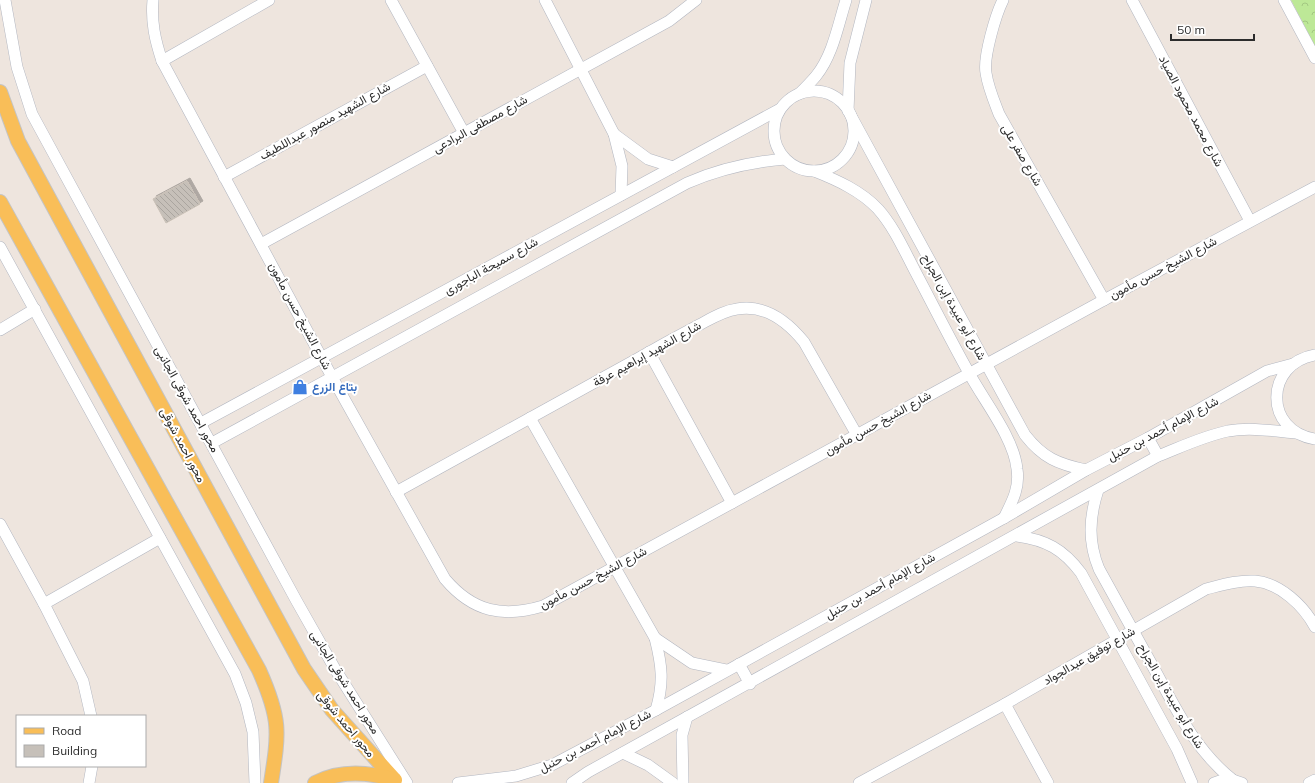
<svg xmlns="http://www.w3.org/2000/svg" width="1315" height="783" font-family="Mulish,Vazirmatn,sans-serif">
  <defs>
    <pattern id="park-crowns" width="20" height="18" patternUnits="userSpaceOnUse"><rect width="20" height="18" fill="#bde897"/><path d="M2 6a3 3 0 1 1 6 0M12 15a3 3 0 1 1 6 0" fill="none" stroke="#a3c782"/></pattern>
    <pattern id="building-back-hatch" width="6" height="6" patternUnits="userSpaceOnUse"><rect width="6" height="6" fill="#c6c0b9"/><path d="M-1 5l2 2M0 0l6 6M5-1l2 2" fill="none" stroke="#aaa59f"/></pattern>
    <filter id="shadow"><feDropShadow dx="3" dy="-3" stdDeviation="0" flood-color="#0004"/></filter>
  </defs>
  <rect width="100%" height="100%" fill="#eee5de"/>
  <!-- park -->
  <path fill="url(#park-crowns)" d="M1291 0H1315V46Z"/>
  <!-- building -->
  <path fill="url(#building-back-hatch)" stroke="#cac1b7" filter="url(#shadow)" d="M187 181 200 204 166 223 153 199Z"/>
  <g fill="none" stroke-linecap="round" stroke-linejoin="round">
    <defs>
      <g id="minor">
        <path d="M5 0 17 67 32 114 296 600 335 669 407 783"/>
        <path d="M153 0C151 22 155 40 162 61L332 377 445 579C473 612 503 618 543 606L1104 300 1315 187"/>
        <path d="M391 0 464 133"/>
        <path d="M545 0 614 134 622 166 621 195"/>
        <path d="M1003 0C996 14 983 57 986 73 988 87 994 101 999 114L1104 300"/>
        <path d="M1132 0 1250 221"/>
        <path d="M1284 0 1315 58"/>
        <path d="M162 61 269 0"/>
        <circle cx="814" cy="131" r="40"/>
        <path d="M799 94C805 88 811 82 816 76 833 55 838 25 846 0"/>
        <path d="M848 111 850 63 866 0"/>
        <path d="M850 114 1025 435C1043 458 1058 464 1086 470"/>
        <path d="M614 134 648 159 673 167"/>
        <path d="M814 171C837 180 861 191 878 209 894 227 904 250 915 271 933 305 950 339 969 373 984 401 1014 438 1017 469 1020 488 1012 502 1004 518"/>
        <path d="M224 177 427 66"/>
        <path d="M261 244 669 21 696 0"/>
        <path d="M0 247 235 674 246 703 253 732 255 783"/>
        <path d="M0 330 35 309"/>
        <path d="M649 352 732 503"/>
        <path d="M1315 355C1264 364 1264 431 1315 439"/>
        <path d="M530 418 655 638C662 666 664 682 656 710"/>
        <path d="M201 423 780 109"/>
        <path d="M1148 438 1158 456"/>
        <path d="M212 443 687 183C719 169 750 162 785 159"/>
        <path d="M1098 490C1089 518 1088 542 1099 569 1118 604 1138 639 1157 674 1178 713 1197 752 1233 780"/>
        <path d="M396 492C476 448 557 403 637 359 656 348 676 337 695 327 709 320 722 311 737 309 765 304 787 321 804 342L857 435"/>
        <path d="M0 524 44 604 83 681 91 716"/>
        <path d="M1017 536C1046 540 1063 549 1081 573L1177 749 1192 783"/>
        <path d="M44 604 160 538"/>
        <path d="M655 638 692 663 726 670"/>
        <path d="M739 664 750 684"/>
        <path d="M1005 704 1048 783"/>
        <path d="M623 753 648 765 673 783"/>
        <path d="M89 783 92 766"/>
        <path d="M458 783 516 776 552 765 656 710 1004 518 1086 470 1148 438 1267 371 1293 364"/>
        <path d="M572 783 588 772 1158 456C1181 447 1204 436 1228 431 1250 427 1274 431 1296 433"/>
        <path d="M683 783 682 735 687 717"/>
        <path d="M859 783 1005 704 1206 589C1222 585 1238 580 1255 581 1280 583 1304 606 1315 627"/>
        <path d="M1214 783C1223 779 1232 779 1242 783"/>
        <path d="M1309 783 1315 780"/>
      </g>
      <g id="major">
        <path d="M0 92 18 141 304 669 332 710 394 779"/>
        <path d="M0 202 259 670C281 719 279 732 271 783"/>
        <path d="M315 783C340 770 369 772 395 780"/>
      </g>
    </defs>
    <!-- minor casing -->
    <use href="#minor" stroke="#b2b6c0" stroke-width="12"/>
    <!-- major casing -->
    <use href="#major" stroke="#c4c4c4" stroke-width="16"/>
    <!-- minor -->
    <use href="#minor" stroke="#fff" stroke-width="11"/>
    <!-- major -->
    <use href="#major" stroke="#f9be58" stroke-width="14"/>
  </g>
  <!-- icons -->
  <defs>
    <symbol id="shop-bare" viewBox="-9 -9 18 18"><path d="M-5-2.5h2.3a2.7 3.5 0 0 1 5.4 0H5L5.5 6h-11ZM-1.5-2.5h3a1.5 2.3 0 0 0-3 0Z" fill="#3f7fe0" stroke="#fff" stroke-width="2.5" paint-order="stroke"/></symbol>
  </defs>
  <g fill-rule="evenodd">
    <use href="#shop-bare" x="289" y="376" width="22" height="22"/>
  </g>
  <g text-anchor="middle" stroke-width="4" stroke-linejoin="round" paint-order="stroke">
    <!-- street labels -->
    <g font-size="12" fill="#2c2c2c" stroke="#fff">
      <text transform="translate(1191 111) rotate(62)" y="4">شارع محمد محمود الصياد</text>
      <text transform="translate(325 121) rotate(-29)" y="4">شارع الشهيد منصور عبداللطيف</text>
      <text transform="translate(480 124) rotate(-29)" y="4">شارع مصطفى البرادعى</text>
      <text transform="translate(1022 155) rotate(60)" y="4">شارع صفر على</text>
      <text transform="translate(491 266) rotate(-29)" y="4">شارع سميحة الباجورى</text>
      <text transform="translate(1163 268) rotate(-28)" y="4">شارع الشيخ حسن مأمون</text>
      <text transform="translate(954 307) rotate(61)" y="4">شارع أبو عبيدة إبن الجراح</text>
      <text transform="translate(300 316) rotate(62)" y="4">شارع الشيخ حسن مأمون</text>
      <text transform="translate(647 354) rotate(-29)" y="4">شارع الشهيد إبراهيم عرفة</text>
      <text transform="translate(187 399) rotate(61)" y="4">محور احمد شوقى الجانبى</text>
      <text transform="translate(878 423) rotate(-29)" y="4">شارع الشيخ حسن مأمون</text>
      <text transform="translate(1163 429) rotate(-28)" y="4">شارع الإمام أحمد بن حنبل</text>
      <text transform="translate(183 445) rotate(62)" y="4">محور احمد شوقى</text>
      <text transform="translate(593 578) rotate(-28)" y="4">شارع الشيخ حسن مأمون</text>
      <text transform="translate(880 586) rotate(-29)" y="4">شارع الإمام أحمد بن حنبل</text>
      <text transform="translate(1089 656) rotate(-30)" y="4">شارع توفيق عبدالجواد</text>
      <text transform="translate(345 682) rotate(58)" y="4">محور احمد شوقى الجانبى</text>
      <text transform="translate(1171 696) rotate(60)" y="4">شارع أبو عبيدة إبن الجراح</text>
      <text transform="translate(346 724) rotate(50)" y="4">محور احمد شوقى</text>
      <text transform="translate(595 741) rotate(-27)" y="4">شارع الإمام أحمد بن حنبل</text>
    </g>
    <!-- shop labels -->
    <g font-size="12" font-weight="bold" fill="#366cbe" stroke="#fff" text-anchor="start">
      <text x="312" y="391">بتاع الزرع</text>
    </g>
  </g>
  <!-- legend -->
  <rect x="16" y="715" width="130" height="52" fill="#ffffff" stroke="#ababab"/>
  <rect x="24" y="728" width="20" height="6" fill="#f9be58" stroke="#ababab"/>
  <text x="52" y="735" font-size="12" fill="#2c2c2c">Road</text>
  <rect x="24" y="745" width="20" height="12" fill="#c6c0b9" stroke="#ababab"/>
  <text x="52" y="755" font-size="12" fill="#2c2c2c">Building</text>
  <!-- scale -->
  <path d="M1171 34v6h83v-6" fill="none" stroke="#2c2c2c" stroke-width="2"/>
  <text x="1177" y="34" font-size="12" fill="#2c2c2c" stroke="#ffffff" stroke-width="3" paint-order="stroke">50 m</text>
</svg>
